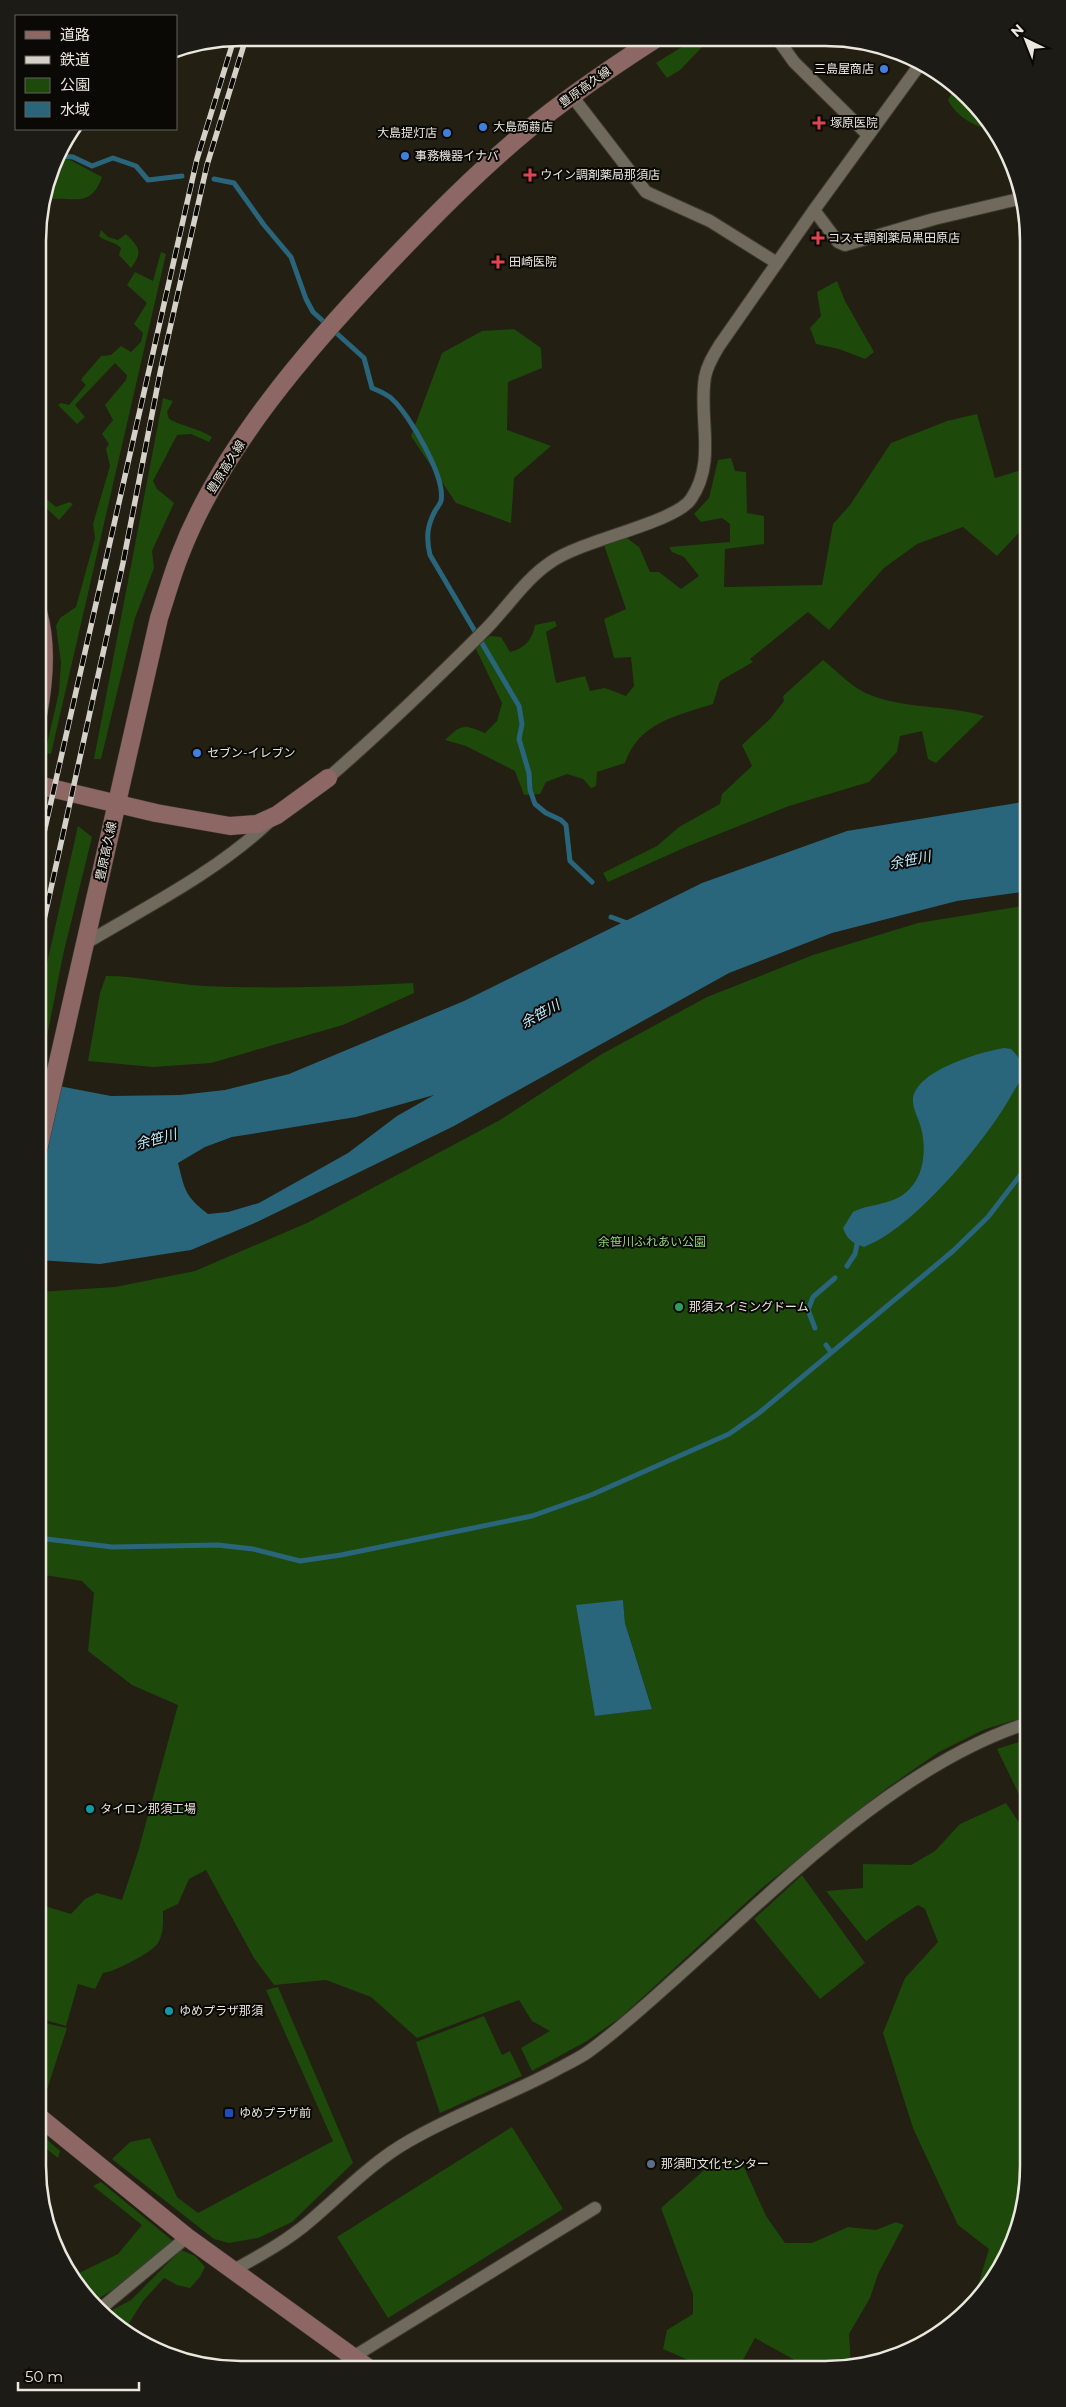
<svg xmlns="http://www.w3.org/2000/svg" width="1066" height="2407" font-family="Montserrat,'Noto Sans JP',sans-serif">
  <rect width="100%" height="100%" fill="#231f12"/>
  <!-- green -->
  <g fill="#1d490b" fill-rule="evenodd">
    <path d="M693 40H701L704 45 680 70 667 78 656 63Z"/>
    <path d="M956 86 959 88 995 131C976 127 957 118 948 100Z"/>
    <path d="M56 158 70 160 102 177C91 208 75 197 47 199L45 202Z"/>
    <path d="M101 230 108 237 118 240 126 234C140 248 143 252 131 268L119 255 121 248C114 241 106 242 99 236Z"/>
    <path d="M161 252 166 254 51 754 45 753 59 692 61 663 56 626 60 618 76 607 95 538 93 524 110 466 106 449 109 444 102 434 113 420 105 405 126 380 127 375 115 363 75 405 85 417 77 424 58 405 61 403 69 405 86 385 81 380 83 377 101 356 111 355 121 346 131 352 141 342 143 333 134 324 147 303 127 285 135 272 153 281Z"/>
    <path d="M837 281 845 301 874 352 865 359 839 349 816 344 810 328 821 316 817 292Z"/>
    <path d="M514 329 541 348 542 368 508 382 507 430 551 446 514 478 511 523 456 503 411 436 442 353 482 331Z"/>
    <path d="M163 398 173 401 167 412 169 419C184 427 198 428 212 437L209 442 191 434 177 435 153 481 157 489 174 503 152 551 154 568 135 618 101 759H94Z"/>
    <path d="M977 414 995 478 1028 468V523L997 556 963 527 917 544 884 568 829 630 808 612 750 659 753 662 720 681 713 704C675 716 639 723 625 763L597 772 596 786 591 788 583 779 567 774 546 782 540 794 524 795 515 771 466 746 445 740C461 724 464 724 485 733L497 721 502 703 475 647 490 636 501 637 510 652C524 649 533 639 535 625L555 621 557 626 546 632 556 683 585 676 590 691 605 688 626 696 634 686 631 657 614 658 604 619 626 609 604 545 627 538 639 547 650 572H659L681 589 699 576 684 557 672 552 669 547 730 542V524L722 518 701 522 694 514 709 498 718 460 731 458 735 471 746 472 747 513 764 516V544L725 549 724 587 822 585 833 524 850 505 891 443 947 421Z"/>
    <path d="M38 492 56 507 69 502 73 504 59 520 38 500Z"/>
    <path d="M823 660C838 672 854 690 873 696 909 709 947 705 984 716L936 763 928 759 922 731 900 736 897 752 869 782 789 806 686 847 608 882 603 873 657 846 679 827 720 804 722 794 752 766 742 745 770 719 784 701 783 696Z"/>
    <path d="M78 826 92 837 63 955 45 1047 38 1045V1003Z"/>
    <path d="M1028 905V1716L983 1730 939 1752 887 1788 762 1888 621 2017 587 2041 532 2071 521 2048 550 2031 532 2021 519 2000 417 2038 371 1997 326 1980 274 1985 254 1958 206 1870 189 1879 178 1904 163 1911C163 1922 164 1933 158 1943 153 1952 114 1972 103 1973L95 1989 78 1984 66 2026 38 2018V1904L71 1914 85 1899 97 1893 122 1900 138 1852 178 1705 132 1685 88 1651 94 1593 82 1581 38 1574V1292L115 1287 195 1271 307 1223 500 1120 602 1054 707 997 813 955 918 923ZM623 1600 625 1623 652 1708 595 1716Z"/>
    <path d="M106 976C139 976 171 984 204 986 274 989 343 987 413 983L414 993 343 1025 211 1063 153 1067 88 1061 100 993Z"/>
    <path d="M1028 1739V1813L997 1749Z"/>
    <path d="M1006 1803 1028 1836V2180L1013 2244 978 2300 972 2305 989 2249 958 2225 913 2128 883 2033 905 1978 938 1942 925 1909 918 1905 890 1923 866 1941 826 1891 863 1888V1864L911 1865 935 1851 960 1824Z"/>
    <path d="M802 1875 865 1963 820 1999 754 1919Z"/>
    <path d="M278 1987 353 2163 292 2222 258 2238 229 2243 214 2239 112 2159 130 2142 150 2138 177 2197 198 2213 333 2141 266 1990Z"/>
    <path d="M484 2016 502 2055 510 2051 522 2076 440 2113 416 2042Z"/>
    <path d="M45 2023 67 2028 42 2105 38 2101V2048Z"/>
    <path d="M512 2127 563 2209 388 2318 337 2237Z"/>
    <path d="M38 2132 60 2151 58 2158 38 2142Z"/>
    <path d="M735 2158 745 2169 766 2216 785 2243H812L848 2227 876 2230 896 2222 904 2225 878 2274 870 2298 849 2334 851 2366 811 2369 755 2338 738 2369H709L663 2349 667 2330 693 2314V2294L661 2208 710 2165Z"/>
    <path d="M101 2182 173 2241 115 2288 92 2303 71 2277 118 2254 142 2225 93 2186Z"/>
    <path d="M181 2250 195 2256 205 2267 200 2277 190 2288 177 2285 164 2278 143 2301 124 2331 103 2315 131 2300Z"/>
  </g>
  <!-- water -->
  <g fill="#29657b" fill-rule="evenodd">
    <path d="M1028 801V891L957 901 832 933 729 973 454 1126 257 1222 191 1250 100 1264 38 1260V1082L111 1096 180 1095 225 1090 289 1074 464 1001 702 883 847 831ZM434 1095 397 1116 348 1153 259 1203 228 1212 208 1214C185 1196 185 1191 178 1163L205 1147 232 1137 356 1117Z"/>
    <path d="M1004 1048 1011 1049C1017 1055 1024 1063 1023 1072 1022 1080 1014 1090 1011 1096 985 1142 913 1229 864 1247 853 1243 847 1240 843 1228L853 1212C868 1204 890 1205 904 1194 924 1179 927 1151 921 1128 919 1118 912 1109 913 1098 918 1070 980 1052 1004 1048Z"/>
    <path d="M623 1600 625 1623 652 1709 595 1716 576 1605Z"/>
  </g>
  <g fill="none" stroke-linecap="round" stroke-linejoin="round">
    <!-- stream -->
    <g stroke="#29657b" stroke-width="5">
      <path d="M57 156 73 157 92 166 113 158 136 166 148 180 182 176"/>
      <path d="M214 179 234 183 264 225 291 257 306 299 313 312 364 358 372 388C379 391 387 394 392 399 409 414 446 477 441 501 440 504 437 508 435 511 427 526 426 538 430 555L519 706 522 724 519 739 529 773 530 790 535 804 546 813 561 820 566 825 570 861 592 882"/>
      <path d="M611 917 630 924"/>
      <path d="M847 1266 855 1254 857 1244"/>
      <path d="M815 1328 808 1310 813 1297 835 1278"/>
      <path d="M826 1345 831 1352"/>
      <path d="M38 1538 112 1547 218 1545 253 1549 300 1561 341 1555 532 1516 591 1495 729 1434 759 1413 953 1251 988 1217 1028 1165"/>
    </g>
    <defs>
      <g id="street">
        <path d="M779 41 794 62 868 135"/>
        <path d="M572 96 646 192 710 221 777 263"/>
        <path d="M814 210 838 242 845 245 934 219 1023 198"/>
        <path d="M328 778C382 731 434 681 485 630 507 608 525 579 551 562 581 540 675 523 691 499 717 461 698 418 705 377 707 366 713 356 719 346L814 210 921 63"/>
        <path d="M86 943C148 906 216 872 269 822"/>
        <path d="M232 2271C259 2256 287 2241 310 2221 343 2193 372 2162 409 2141 455 2114 507 2096 554 2071 565 2065 578 2059 588 2052 620 2029 649 2002 678 1976 779 1886 897 1765 1028 1723"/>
        <path d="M99 2310 187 2237"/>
        <path d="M353 2357 595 2208"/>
      </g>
      <g id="secondary">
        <path d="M38 715C44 683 47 643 38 612"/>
        <path d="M38 785 156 813 230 826 257 824 277 815 328 778"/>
        <path d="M38 1150 159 618C166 597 172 575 180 555 221 448 309 347 387 265 431 219 475 174 524 133 565 99 609 69 654 40"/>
        <path d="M38 2116 187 2237 367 2367"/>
      </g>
    </defs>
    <!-- street casing -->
    <use href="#street" stroke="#3d3a32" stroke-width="14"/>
    <!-- secondary casing -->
    <use href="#secondary" stroke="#3d3a32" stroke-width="19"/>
    <!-- street -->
    <use href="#street" stroke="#6f6a5b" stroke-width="12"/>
    <!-- secondary -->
    <use href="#secondary" stroke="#8d6764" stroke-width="18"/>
    <defs>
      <g id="rail">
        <path d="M38 859 197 159 234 39"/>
        <path d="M38 947 123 563 161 368 207 165 246 38"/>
      </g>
    </defs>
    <!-- rail casing -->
    <use href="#rail" stroke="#d5d1c9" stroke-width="5.5"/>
    <!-- rail -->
    <use href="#rail" stroke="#0b0905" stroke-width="4" stroke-dasharray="11" stroke-linecap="butt"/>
  </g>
  <!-- markers -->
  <g fill="#3f7fe0" stroke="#0b0905" stroke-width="2">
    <circle cx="884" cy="69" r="5"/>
    <circle cx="483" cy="127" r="5"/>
    <circle cx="447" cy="133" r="5"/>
    <circle cx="405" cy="156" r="5"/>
    <circle cx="197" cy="753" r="5"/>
  </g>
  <g fill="#e0444e" stroke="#0b0905" stroke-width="2">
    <path d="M816.5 115.5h5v5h5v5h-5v5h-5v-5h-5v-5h5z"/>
    <path d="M527.5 167.5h5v5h5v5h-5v5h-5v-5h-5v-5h5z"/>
    <path d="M815.5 230.5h5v5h5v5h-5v5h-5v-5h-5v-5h5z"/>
    <path d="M495.5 254.5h5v5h5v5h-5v5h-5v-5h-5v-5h5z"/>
  </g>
  <circle fill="#2e9e5b" stroke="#0b0905" stroke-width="2" cx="679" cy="1307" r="5"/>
  <g fill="#0f9aa8" stroke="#0b0905" stroke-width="2">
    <circle cx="90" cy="1809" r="5"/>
    <circle cx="169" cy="2011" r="5"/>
  </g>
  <rect fill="#1a4fb4" stroke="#0b0905" stroke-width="2" x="224" y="2108" width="10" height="10" rx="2.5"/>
  <circle fill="#5c6f8a" stroke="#0b0905" stroke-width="2" cx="651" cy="2164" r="5"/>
  <g text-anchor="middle" stroke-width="4" stroke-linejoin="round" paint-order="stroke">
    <!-- poi labels -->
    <g font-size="12" fill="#eae7df" stroke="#0b0905" text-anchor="start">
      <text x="874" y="73" text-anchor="end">三島屋商店</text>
      <text x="830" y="127">塚原医院</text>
      <text x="493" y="131">大島蒟蒻店</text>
      <text x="437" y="137" text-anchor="end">大島提灯店</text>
      <text x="415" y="160">事務機器イナバ</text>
      <text x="540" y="179">ウイン調剤薬局那須店</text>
      <text x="828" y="242">コスモ調剤薬局黒田原店</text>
      <text x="509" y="266">田崎医院</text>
      <text x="207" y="757">セブン-イレブン</text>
      <text x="689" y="1311">那須スイミングドーム</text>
      <text x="100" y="1813">タイロン那須工場</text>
      <text x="179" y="2015">ゆめプラザ那須</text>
      <text x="239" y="2117">ゆめプラザ前</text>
      <text x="661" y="2168">那須町文化センター</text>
    </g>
    <!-- street labels -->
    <g font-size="12" fill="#eae7df" stroke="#0b0905">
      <text transform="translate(585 87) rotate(-36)" y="4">豊原高久線</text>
      <text transform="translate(226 467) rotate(-58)" y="4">豊原高久線</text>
      <text transform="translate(106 851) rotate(-78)" y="4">豊原高久線</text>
    </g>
    <!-- park labels -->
    <g font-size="12" fill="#8dd676" stroke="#0b0905">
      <text x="652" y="1246">余笹川ふれあい公園</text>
    </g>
    <!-- water labels -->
    <g font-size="14" font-style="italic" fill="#b7e9fe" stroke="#0b0905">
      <text transform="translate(910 860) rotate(-11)" y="5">余笹川</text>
      <text transform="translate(540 1014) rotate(-29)" y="5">余笹川</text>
      <text transform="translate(156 1139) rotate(-15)" y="5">余笹川</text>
    </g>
  </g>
  <!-- crop -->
  <path d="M0 0H1066V2407H0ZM241 46H825A195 195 0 0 1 1020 241V2166A195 195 0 0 1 825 2361H241A195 195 0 0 1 46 2166V241A195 195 0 0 1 241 46Z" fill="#1d1b16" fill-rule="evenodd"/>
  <path fill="none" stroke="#eae7df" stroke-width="2.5" d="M241 46H825A195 195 0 0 1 1020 241V2166A195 195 0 0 1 825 2361H241A195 195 0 0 1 46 2166V241A195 195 0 0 1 241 46Z"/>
  <!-- legend -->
  <rect x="15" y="15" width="162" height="115" fill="#0b0905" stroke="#64625c"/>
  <rect x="25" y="31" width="25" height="8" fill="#8d6764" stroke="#64625c"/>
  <text x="60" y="40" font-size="15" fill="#eae7df">道路</text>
  <rect x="25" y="56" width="25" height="8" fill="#d5d1c9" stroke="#64625c"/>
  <text x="60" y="65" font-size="15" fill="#eae7df">鉄道</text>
  <rect x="25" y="78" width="25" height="15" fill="#1d490b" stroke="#64625c"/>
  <text x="60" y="90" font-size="15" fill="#eae7df">公園</text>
  <rect x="25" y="102" width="25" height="15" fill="#29657b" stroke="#64625c"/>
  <text x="60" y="115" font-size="15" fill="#eae7df">水域</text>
  <!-- north arrow -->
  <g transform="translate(1026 40) rotate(317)" stroke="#0b0905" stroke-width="4" paint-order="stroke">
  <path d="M0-4L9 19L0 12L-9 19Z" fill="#eae7df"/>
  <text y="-8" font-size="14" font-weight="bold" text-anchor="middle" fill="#eae7df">N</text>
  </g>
  <!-- scale -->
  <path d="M18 2382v8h121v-8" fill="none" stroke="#eae7df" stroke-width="2.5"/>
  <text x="25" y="2382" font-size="15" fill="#eae7df" stroke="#0b0905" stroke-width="4" paint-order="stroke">50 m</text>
</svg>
